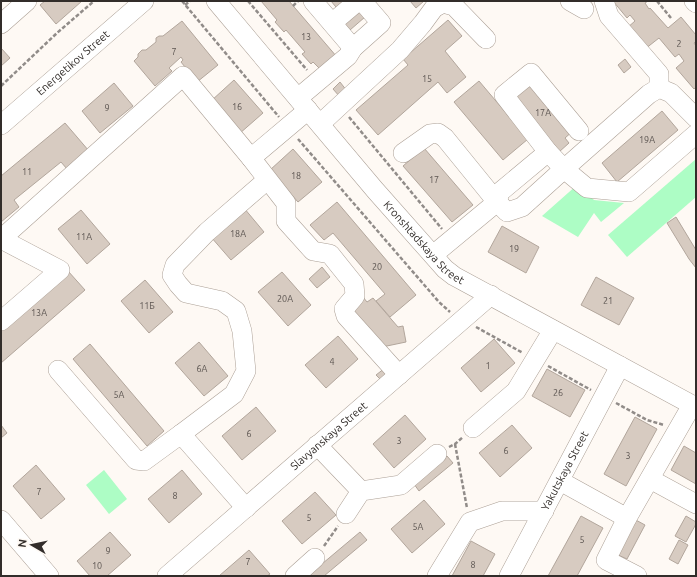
<svg xmlns="http://www.w3.org/2000/svg" width="697" height="577" font-family="Ubuntu,sans-serif">
  <rect width="100%" height="100%" fill="#fef9f4"/>
  <!-- green -->
  <g fill="#adfdc5">
    <path d="M696 159V197L627 257 608 235Z"/>
    <path d="M577 185 588 194 594 200 624 203 601 222 594 213 578 237 542 216Z"/>
    <path d="M104 470 127 499 109 514 86 485Z"/>
  </g>
  <!-- building -->
  <g fill="#d7cbc1" stroke="#b2a69c">
    <path d="M45 1H82L56 24 40 5Z"/>
    <path d="M261 1H289L337 57 321 70 313 62 311 64 302 54 305 52 286 30 284 32 275 22 277 20Z"/>
    <path d="M331 1H347L340 12Z"/>
    <path d="M410 1H424L416 8Z"/>
    <path d="M613 1H648L645 3 649 9 650 8 668 28 681 17 696 35V41L694 43 696 46V87L694 89 676 68 684 61 679 54 675 57 659 38 645 49 627 28 635 21 630 15 627 18Z"/>
    <path d="M357 8 365 17 350 30 342 21Z"/>
    <path d="M448 20 462 36 445 51 466 77 447 93 438 82 378 135 356 110 408 65 403 59Z"/>
    <path d="M182 21 218 65 197 82 181 62 183 60 181 57 169 68 172 71 155 86 134 61 138 57V54L142 50H146L156 42V38L159 36H163Z"/>
    <path d="M1 48 10 58 1 66Z"/>
    <path d="M625 59 631 67 624 73 618 65Z"/>
    <path d="M234 80 263 113 239 134 211 101Z"/>
    <path d="M531 80 574 130 565 138 569 143 559 152 511 96Z"/>
    <path d="M479 81 528 139 503 160 454 102Z"/>
    <path d="M340 82 347 91 340 97 333 89Z"/>
    <path d="M114 83 133 106 100 133 82 111Z"/>
    <path d="M662 111 678 130 617 182 602 163Z"/>
    <path d="M65 123 89 151 67 169 61 162 14 200 19 207 1 222V176Z"/>
    <path d="M424 148 473 205 452 222 403 166Z"/>
    <path d="M293 149 322 182 298 202 270 170Z"/>
    <path d="M337 202 416 295 390 317 376 301 385 294 333 233 324 240 310 225Z"/>
    <path d="M244 208 264 232 231 260 211 237Z"/>
    <path d="M81 210 110 244 87 264 58 229Z"/>
    <path d="M676 217 696 250V268L689 259 667 223Z"/>
    <path d="M502 226 539 247 526 273 488 252Z"/>
    <path d="M322 267 330 277 317 288 309 279Z"/>
    <path d="M68 271 85 290 1 363V330Z"/>
    <path d="M282 272 311 305 288 326 258 292Z"/>
    <path d="M596 277 634 298 619 325 581 305Z"/>
    <path d="M145 280 173 312 149 333 121 301Z"/>
    <path d="M363 297 367 302 373 298 398 327 403 326 406 342 382 347 347 310Z"/>
    <path d="M338 336 358 359 326 388 305 365Z"/>
    <path d="M494 339 515 363 481 392 461 368Z"/>
    <path d="M199 342 228 376 204 396 175 363Z"/>
    <path d="M90 344 164 431 147 446 73 359Z"/>
    <path d="M385 368 390 374 382 381 376 375Z"/>
    <path d="M547 369 585 390 570 417 532 396Z"/>
    <path d="M256 407 276 431 242 460 222 436Z"/>
    <path d="M405 415 426 439 394 468 373 444Z"/>
    <path d="M635 417 657 429 626 486 604 474Z"/>
    <path d="M1 425 7 433 1 438Z"/>
    <path d="M512 425 532 448 500 477 479 453Z"/>
    <path d="M684 446 696 453V484L671 470Z"/>
    <path d="M447 456 453 463 419 491 414 484Z"/>
    <path d="M36 465 65 499 41 519 13 486Z"/>
    <path d="M182 470 202 494 169 523 148 499Z"/>
    <path d="M315 492 336 515 302 544 282 521Z"/>
    <path d="M424 500 445 524 412 553 391 529Z"/>
    <path d="M581 516 603 528 577 576H548Z"/>
    <path d="M686 516 696 522V524L686 542 675 536Z"/>
    <path d="M634 519 645 525 627 559 616 554Z"/>
    <path d="M110 532 131 555 107 576H90L77 561Z"/>
    <path d="M360 532 367 540 324 576H312L310 574Z"/>
    <path d="M679 540 688 545 678 564 669 559Z"/>
    <path d="M471 541 495 554 483 576H452Z"/>
    <path d="M249 550 270 574 267 576H219Z"/>
  </g>
  <g fill="none" stroke-linecap="round" stroke-linejoin="round">
    <defs>
      <g id="minor">
        <path id="s1" d="M216 1 375 190 445 269 454 276 696 407"/>
        <path d="M313 1 353 48"/>
        <path d="M570 1 584 9"/>
        <path d="M604 1 609 16 659 74V88"/>
        <path d="M694 1 696 3"/>
        <path d="M332 23 358 1"/>
        <path d="M1 24 27 1"/>
        <path d="M298 98 348 56 353 48 381 23 362 1"/>
        <path d="M320 124 400 50 423 23 434 8 443 3 454 6 486 39"/>
        <path id="s2" d="M1 125 144 1"/>
        <path d="M548 152 504 95 531 73 579 131"/>
        <path d="M403 153 430 134 438 133 445 138 497 202 507 212 522 207 564 169 587 188 629 192 696 134"/>
        <path d="M251 158 308 110"/>
        <path d="M1 239 183 76 251 158 286 203V221L313 251 330 254 354 284 355 296 344 309 346 316 399 375"/>
        <path d="M1 239 60 270 1 321"/>
        <path d="M433 255 497 202 500 192 548 152 564 169 649 94 659 88 671 93 696 118"/>
        <path d="M58 370 136 460 144 461 181 434 246 508"/>
        <path d="M473 428 516 391 553 330"/>
        <path d="M181 434 234 394 246 371 242 331 236 311 222 301 186 293 178 284 172 275 175 265 207 232 267 180"/>
        <path d="M317 445 361 491"/>
        <path d="M650 479 696 504"/>
        <path d="M560 481 627 518"/>
        <path d="M346 514 361 491 401 485 437 454"/>
        <path d="M1 520 49 576"/>
        <path id="s3" d="M167 576 491 295"/>
        <path d="M295 576 315 558"/>
        <path d="M437 576 470 522 502 511H544"/>
        <path id="s4" d="M509 576 620 366"/>
        <path d="M637 576 606 560 627 518 692 405"/>
      </g>
    </defs>
    <!-- minor casing -->
    <use href="#minor" stroke="#aca096" stroke-width="20"/>
    <!-- path -->
    <g stroke="#918c89" stroke-width="2.5" stroke-dasharray="4 2" stroke-linecap="butt">
      <path d="M182 1 279 117"/>
      <path d="M248 1 307 70"/>
      <path d="M657 1 671 18"/>
      <path d="M185 5 190 1"/>
      <path d="M293 6 298 1"/>
      <path d="M1 86 57 33 94 1"/>
      <path d="M349 117 442 229"/>
      <path d="M298 139 439 302 450 312"/>
      <path d="M476 327 523 353"/>
      <path d="M548 366 591 390"/>
      <path d="M616 403 647 420 664 425"/>
      <path d="M455 444 467 508"/>
      <path d="M449 447 455 444 463 437"/>
      <path d="M324 546 338 526"/>
    </g>
    <!-- minor -->
    <use href="#minor" stroke="#fff" stroke-width="19"/>
  </g>
  <g text-anchor="middle" stroke-width="3" stroke-linejoin="round" paint-order="stroke">
    <!-- number labels -->
    <g font-size="9" fill="#5b5450">
      <text x="306" y="40">13</text>
      <text x="679" y="47">2</text>
      <text x="174" y="55">7</text>
      <text x="427" y="82">15</text>
      <text x="237" y="110">16</text>
      <text x="107" y="111">9</text>
      <text x="543" y="116">17А</text>
      <text x="647" y="143">19А</text>
      <text x="27" y="175">11</text>
      <text x="296" y="179">18</text>
      <text x="434" y="183">17</text>
      <text x="238" y="237">18А</text>
      <text x="84" y="240">11А</text>
      <text x="514" y="252">19</text>
      <text x="377" y="270">20</text>
      <text x="285" y="302">20А</text>
      <text x="608" y="304">21</text>
      <text x="147" y="309">11Б</text>
      <text x="39" y="316">13А</text>
      <text x="332" y="365">4</text>
      <text x="488" y="369">1</text>
      <text x="202" y="372">6А</text>
      <text x="558" y="396">26</text>
      <text x="119" y="398">5А</text>
      <text x="249" y="437">6</text>
      <text x="399" y="444">3</text>
      <text x="506" y="454">6</text>
      <text x="628" y="459">3</text>
      <text x="39" y="495">7</text>
      <text x="175" y="499">8</text>
      <text x="309" y="521">5</text>
      <text x="418" y="530">5А</text>
      <text x="582" y="543">5</text>
      <text x="108" y="554">9</text>
      <text x="248" y="565">7</text>
      <text x="473" y="568">8</text>
      <text x="97" y="569">10</text>
    </g>
    <!-- street labels -->
    <g font-size="11" fill="#322d2a" stroke="#fef9f4">
      <text dy="4" stroke="none"><textPath href="#s2" startOffset="95">Energetikov Street</textPath></text>
      <text dy="4" stroke="none"><textPath href="#s1" startOffset="319">Kronshtadskaya Street</textPath></text>
      <text dy="4" stroke="none"><textPath href="#s3" startOffset="214">Slavyanskaya Street</textPath></text>
      <text dy="4" stroke="none"><textPath href="#s4" startOffset="119">Yakutskaya Street</textPath></text>
    </g>
  </g>
  <!-- border -->
  <rect width="697" height="577" fill="none" stroke="#322d2a" stroke-width="4"/>
  <!-- north arrow -->
  <g transform="translate(32 545) rotate(279)" stroke="#fef9f4" stroke-width="3" paint-order="stroke">
  <path d="M0-3L7 15L0 10L-7 15Z" fill="#322d2a"/>
  <text y="-6" font-size="11" font-weight="bold" text-anchor="middle" fill="#322d2a">N</text>
  </g>
</svg>
